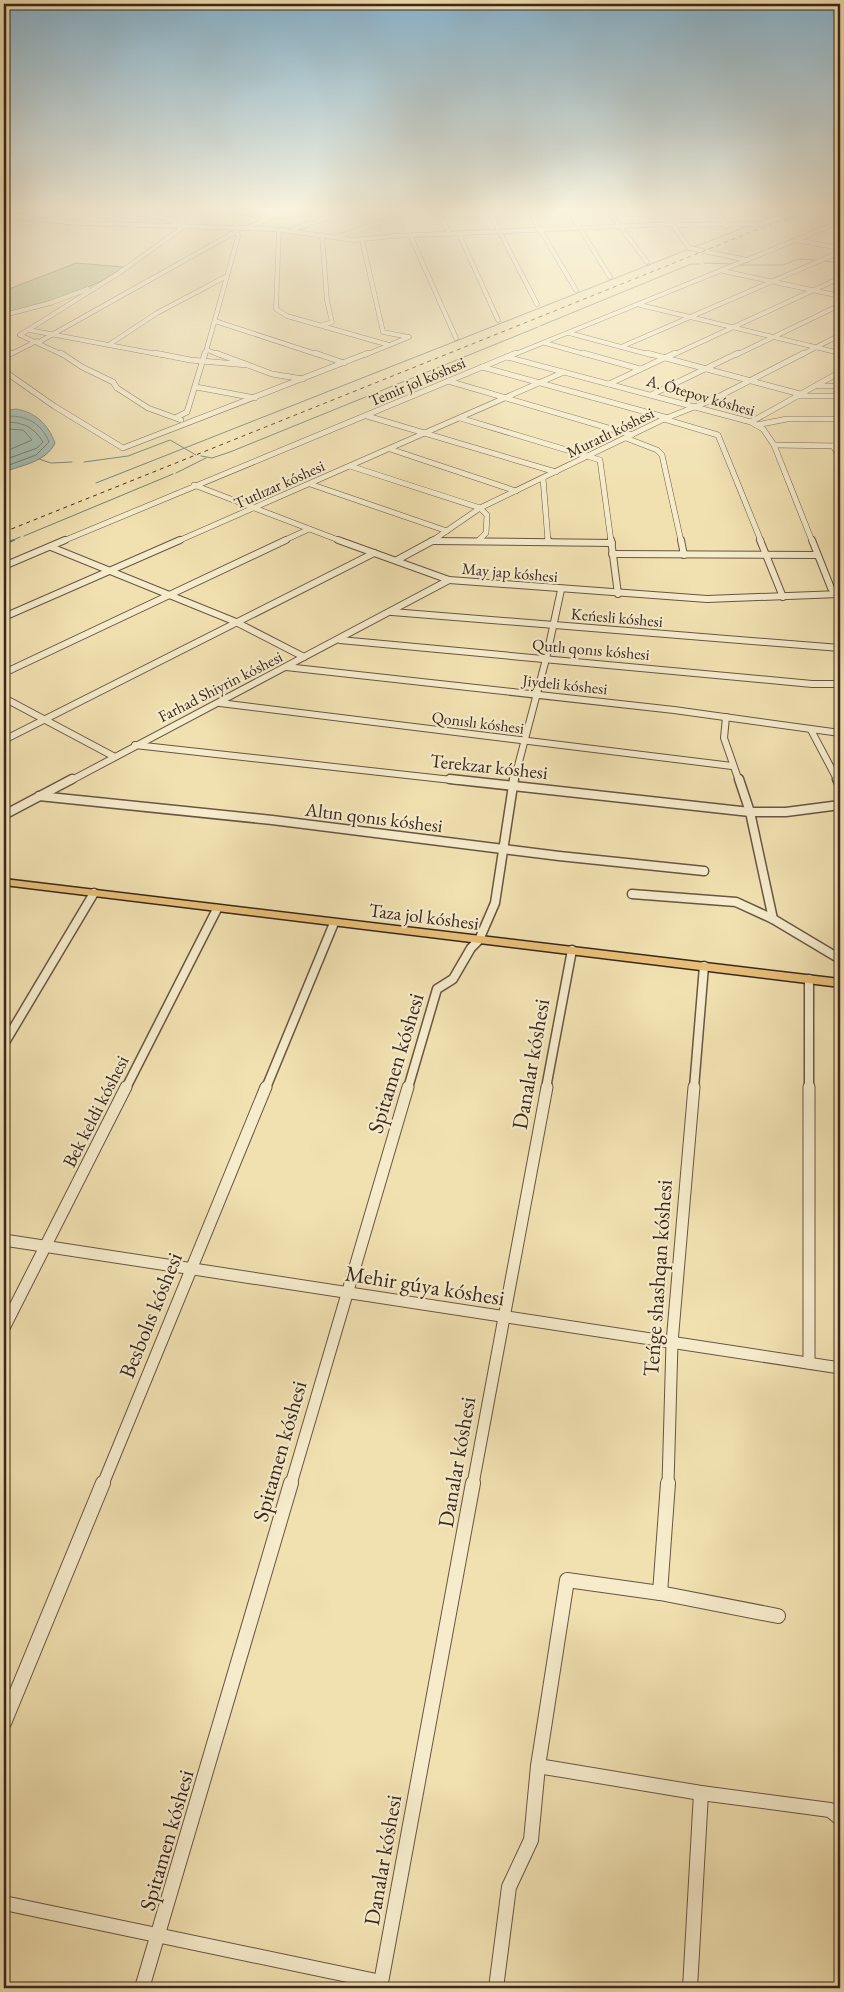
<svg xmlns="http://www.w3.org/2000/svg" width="844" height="1992" font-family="'EB Garamond',serif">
  <rect width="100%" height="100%" fill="#f1e1b1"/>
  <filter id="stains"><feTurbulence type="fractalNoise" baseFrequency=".004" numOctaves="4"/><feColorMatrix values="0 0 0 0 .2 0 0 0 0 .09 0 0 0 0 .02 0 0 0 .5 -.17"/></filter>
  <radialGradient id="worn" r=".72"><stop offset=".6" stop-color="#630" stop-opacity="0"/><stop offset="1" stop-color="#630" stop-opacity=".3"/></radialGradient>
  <!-- green -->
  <path fill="#b7c38e" stroke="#787456" d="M76 263 124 267C89 292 45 303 4 313V291Z"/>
  <!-- water -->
  <path fill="#9cbcb2" stroke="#758077" d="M16 409C35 412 48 424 55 443 46 462 22 465 4 472V411Z"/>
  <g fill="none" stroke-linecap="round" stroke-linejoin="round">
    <!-- shore -->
    <g stroke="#6b7168" stroke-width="1">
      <path d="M4 416C25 415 41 422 49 442L36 455 4 467"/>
      <path d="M4 422C22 422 33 426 43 442L37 448 4 460"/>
      <path d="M4 429 23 430 32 440 4 452"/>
    </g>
    <!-- stream-far1 -->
    <g stroke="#758077" stroke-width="1">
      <path d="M32 211 36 209"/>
      <path d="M755 223 790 209"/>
      <path d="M823 261 840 263"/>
      <path d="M704 263 732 264"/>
      <path d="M739 265H783L798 259 817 260"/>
      <path d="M540 326 691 264H700"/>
      <path d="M201 456 212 458 230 452 538 327"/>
      <path d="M39 459 51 463 72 462"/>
      <path d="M84 462 128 456 170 440 196 455"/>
      <path d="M176 473 206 458"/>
      <path d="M96 483 750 225"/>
      <path d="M24 536 173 474"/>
      <path d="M11 541 20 537"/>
    </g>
    <!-- stream -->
    <path stroke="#758077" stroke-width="2" d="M4 544 14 540"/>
    <defs>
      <g id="minor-far5">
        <path d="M218 209 269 217"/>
        <path d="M488 209 537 304"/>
        <path d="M528 209 576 290"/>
        <path d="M568 209 610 277"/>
        <path d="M607 209 647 262"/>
        <path d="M662 209 689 248 747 260"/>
        <path d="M714 209 726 226"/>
        <path d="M440 212 449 234"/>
        <path d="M7 216 77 223 273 229 354 240 393 236 673 224"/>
        <path d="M673 225 760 224 804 209"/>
        <path d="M248 227 292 209"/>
        <path d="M293 229 355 209"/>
        <path d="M279 230 276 309 287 316 389 345"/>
        <path d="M459 234 498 320"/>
        <path d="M322 235 327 301 332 322 323 325"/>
        <path d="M410 235 456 338"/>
        <path d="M337 237 420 209"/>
        <path d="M362 240 383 332 408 337"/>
        <path d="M796 240 840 248"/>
        <path d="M723 271 840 296"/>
        <path d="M640 305 840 353"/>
        <path d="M4 315 50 303 88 289"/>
        <path d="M215 321 319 355"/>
        <path d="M29 330 162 355"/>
        <path d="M569 333 651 355"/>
        <path d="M20 335 119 273 186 225 159 217 112 209"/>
        <path d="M20 335 63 355"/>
        <path d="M39 342 237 231"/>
        <path d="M545 343 588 355"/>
        <path d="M110 344 157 313 225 277"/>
        <path d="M621 347 840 252"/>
        <path d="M207 350 220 355"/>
        <path d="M9 355 37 341"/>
        <path d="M205 355 238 237 237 228"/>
        <path d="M365 355 409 337"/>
        <path d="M513 355 840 222"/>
        <path d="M673 355 840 278"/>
        <path d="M736 355 840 305"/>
        <path d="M801 355 840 335"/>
      </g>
      <g id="minor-far4">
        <path d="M61 353 82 367 113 382 117 388 148 408 181 420"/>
        <path d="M155 353 190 360 248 365"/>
        <path d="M216 353 272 374 303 379"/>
        <path d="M315 353 344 363"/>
        <path d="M583 353 640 369"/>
        <path d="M647 353 800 394"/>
        <path d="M4 357 11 353"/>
        <path d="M507 357 751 422 763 429 774 445 812 541"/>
        <path d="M482 367 668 418"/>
        <path d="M4 371 54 406 123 448 368 353"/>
        <path d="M448 381 632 435"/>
        <path d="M609 384 675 353"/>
        <path d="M818 386H840"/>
        <path d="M196 387 255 398"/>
        <path d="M651 395 738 353"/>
        <path d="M798 396H840"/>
        <path d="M367 416 556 472"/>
        <path d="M177 417 187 412 205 353"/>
        <path d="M460 418 600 460 611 541"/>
        <path d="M664 419 718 435 761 541"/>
        <path d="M751 422 840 372"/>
        <path d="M756 425 787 419H840"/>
        <path d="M626 438 657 450 662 455 681 541"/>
        <path d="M774 445 840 446"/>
        <path d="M833 446 840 457"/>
        <path d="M390 449 516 491"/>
        <path d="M350 466 480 508 487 515 486 533 478 541"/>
        <path d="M543 478 548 541"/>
        <path d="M310 484 447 531"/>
        <path d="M194 485 341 541"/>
        <path d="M63 541 516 353"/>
        <path d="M178 541 564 372"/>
        <path d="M283 541 309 529"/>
        <path d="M432 541H437"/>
        <path d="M432 541 480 508 664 419 712 400 804 353"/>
      </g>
      <g id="minor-far3">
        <path d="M338 540 449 580 707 599 840 594"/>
        <path d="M548 540V542"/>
        <path d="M611 540 618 594"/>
        <path d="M681 540 684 555"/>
        <path d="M760 540 783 597"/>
        <path d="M812 540 831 588 838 596"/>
        <path d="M432 541 612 543"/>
        <path d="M51 547 236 622 304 657"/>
        <path d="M612 554 817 555"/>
        <path d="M397 560 434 540"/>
        <path d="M4 566 65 540"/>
        <path d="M392 612 840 648"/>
        <path d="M4 617 180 540"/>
        <path d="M340 640 812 684H840"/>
        <path d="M286 667 674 710 840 733"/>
        <path d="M4 673 286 540"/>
        <path d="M4 698 113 756"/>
        <path d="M220 703 732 766"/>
        <path d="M726 717 724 738 739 781"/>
        <path d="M811 730 838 781"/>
        <path d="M4 740 374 553"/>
        <path d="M135 745 461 781"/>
        <path d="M70 781 449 580"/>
        <path d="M514 781 546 659 561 590"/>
      </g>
      <g id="minor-far2">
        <path d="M450 779 750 812H786L840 805"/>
        <path d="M739 779 750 812 773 919"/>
        <path d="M837 779 840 785"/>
        <path d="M39 796 272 820 559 856 704 871"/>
        <path d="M4 815 72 779"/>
        <path d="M632 894 736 902 773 919 840 959"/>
        <path d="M809 979V1088"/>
        <path d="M4 1044 94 893"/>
        <path d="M126 1088 217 909"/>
        <path d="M266 1088 334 923"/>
        <path d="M408 1088 437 989 453 979 471 948 479 940 495 903 514 779"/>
        <path d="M546 1088 572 950"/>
        <path d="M694 1088 704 966"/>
      </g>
      <g id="minor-far1">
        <path d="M809 1087V1363"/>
        <path d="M4 1240 840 1368"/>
        <path d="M4 1328 126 1087"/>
        <path d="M103 1484 266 1087"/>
        <path d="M291 1484 408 1087"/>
        <path d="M473 1484 547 1087"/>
        <path d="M668 1484 672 1343 694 1087"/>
      </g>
      <g id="minor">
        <path d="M660 1593 668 1483"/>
        <path d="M4 1723 103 1483"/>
        <path d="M538 1766 701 1793 830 1810 840 1818"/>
        <path d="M4 1903 381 1982"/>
        <path d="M142 1988 291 1483"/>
        <path d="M380 1988 473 1483"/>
        <path d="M496 1988 509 1887 531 1840 538 1766 567 1580 660 1593 778 1616"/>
        <path d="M690 1988 701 1793"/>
      </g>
      <path id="major" d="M4 879 840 979V987L4 885Z"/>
      <path id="highway" d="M22 209H29L4 218V215Z"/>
    </defs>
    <!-- minor-far5 casing -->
    <use href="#minor-far5" stroke="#685544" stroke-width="5"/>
    <!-- minor-far4 casing -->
    <use href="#minor-far4" stroke="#685544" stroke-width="6"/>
    <!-- minor-far3 casing -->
    <use href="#minor-far3" stroke="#685544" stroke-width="8"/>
    <!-- minor-far2 casing -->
    <use href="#minor-far2" stroke="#685544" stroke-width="11"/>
    <!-- minor-far1 casing -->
    <use href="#minor-far1" stroke="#685544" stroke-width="13"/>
    <!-- minor casing -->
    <use href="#minor" stroke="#685544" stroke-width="16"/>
    <!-- major casing -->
    <use href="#major" stroke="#3a261f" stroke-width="3"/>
    <!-- highway casing -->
    <use href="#highway" stroke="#3a261f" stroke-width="3"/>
    <!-- minor-far5 -->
    <use href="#minor-far5" stroke="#f6eccc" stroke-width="4"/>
    <!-- minor-far4 -->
    <use href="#minor-far4" stroke="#f6eccc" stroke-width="5"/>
    <!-- minor-far3 -->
    <use href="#minor-far3" stroke="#f6eccc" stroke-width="6"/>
    <!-- minor-far2 -->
    <use href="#minor-far2" stroke="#f6eccc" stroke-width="8"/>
    <!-- minor-far1 -->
    <use href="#minor-far1" stroke="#f6eccc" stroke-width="11"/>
    <!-- minor -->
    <use href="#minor" stroke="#f6eccc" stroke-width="14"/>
    <!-- major -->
    <use href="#major" fill="#e8c078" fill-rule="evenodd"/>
    <!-- highway -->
    <use href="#highway" fill="#e8c078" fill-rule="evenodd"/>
    <!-- rail -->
    <path stroke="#3a261f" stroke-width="1" stroke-dasharray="4 4" stroke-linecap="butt" d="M4 532 771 224 821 209"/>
  </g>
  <!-- sky -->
  <linearGradient id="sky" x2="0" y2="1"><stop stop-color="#89b7d2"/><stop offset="0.43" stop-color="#f9f2dc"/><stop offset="1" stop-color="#f9f2dc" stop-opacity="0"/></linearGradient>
  <rect width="844" height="488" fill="url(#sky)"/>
  <g text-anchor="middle" stroke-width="4.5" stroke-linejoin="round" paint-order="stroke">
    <!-- far-street labels -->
    <g font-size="16" fill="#3a261f" stroke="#f6eccc">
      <text transform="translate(417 381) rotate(-23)" y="6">Temir jol kóshesi</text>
      <text transform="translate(701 395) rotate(16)" y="6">A. Ótepov kóshesi</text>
      <text transform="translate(610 432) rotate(-26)" y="6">Muratlı kóshesi</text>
      <text transform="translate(279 484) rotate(-24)" y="6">Tutlızar kóshesi</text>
      <text transform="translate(510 572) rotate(5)" y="6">May jap kóshesi</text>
      <text transform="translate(617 617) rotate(5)" y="6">Keńesli kóshesi</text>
      <text transform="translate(591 649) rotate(5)" y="6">Qutlı qonıs kóshesi</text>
      <text transform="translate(565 684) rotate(6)" y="6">Jiydeli kóshesi</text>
      <text transform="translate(220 686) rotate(-27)" y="6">Farhad Shiyrin kóshesi</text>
      <text transform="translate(478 722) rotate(7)" y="6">Qonıslı kóshesi</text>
    </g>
    <!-- street labels -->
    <g font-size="19" fill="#3a261f" stroke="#f6eccc">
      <text transform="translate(489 766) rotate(6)" y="7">Terekzar kóshesi</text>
      <text transform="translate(374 817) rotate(7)" y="7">Altın qonıs kóshesi</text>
      <text transform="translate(424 916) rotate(7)" y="7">Taza jol kóshesi</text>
      <text transform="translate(95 1111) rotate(-63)" y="7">Bek keldi kóshesi</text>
    </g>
    <!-- near-street labels -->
    <g font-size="22" fill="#3a261f" stroke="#f6eccc">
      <text transform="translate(395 1063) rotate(-73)" y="8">Spitamen kóshesi</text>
      <text transform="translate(530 1064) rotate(-80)" y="8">Danalar kóshesi</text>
      <text transform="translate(657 1278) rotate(-86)" y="8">Teńge shashqan kóshesi</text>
      <text transform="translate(425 1285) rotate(9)" y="8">Mehir gúyа kóshesi</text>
      <text transform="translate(150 1315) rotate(-68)" y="8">Besbolıs kóshesi</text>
      <text transform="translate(279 1451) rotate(-74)" y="8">Spitamen kóshesi</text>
      <text transform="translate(456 1462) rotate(-80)" y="8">Danalar kóshesi</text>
      <text transform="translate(166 1840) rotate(-74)" y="8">Spitamen kóshesi</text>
      <text transform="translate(382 1860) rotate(-80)" y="8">Danalar kóshesi</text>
    </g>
  </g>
  <!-- margin -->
  <rect width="844" height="1992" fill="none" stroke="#f1e1b1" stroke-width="20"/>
  <rect x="5" y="5" width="834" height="1982" fill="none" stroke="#3a261f" stroke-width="2.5"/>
  <rect x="10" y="10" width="824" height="1972" fill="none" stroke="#3a261f"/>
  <rect width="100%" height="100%" filter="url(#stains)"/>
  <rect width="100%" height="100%" fill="url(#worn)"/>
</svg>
